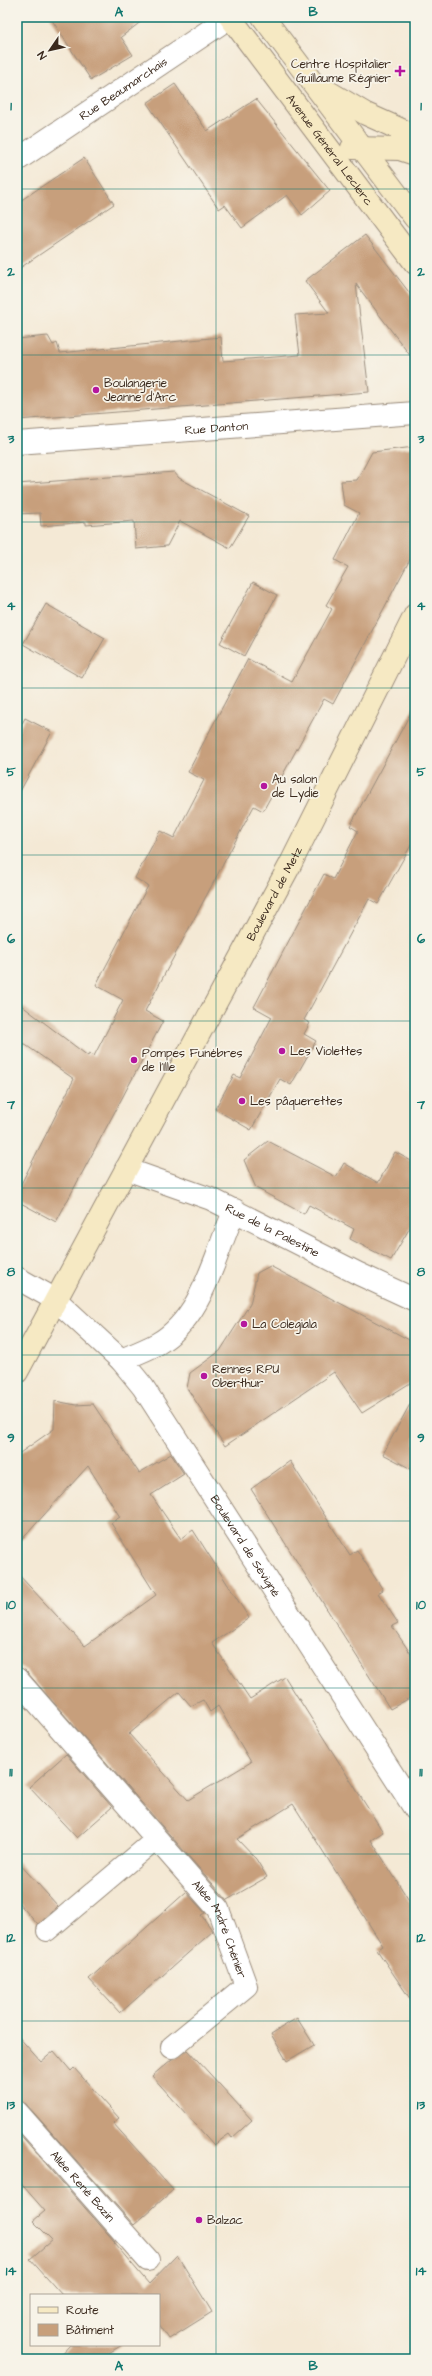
<svg xmlns="http://www.w3.org/2000/svg" width="432" height="2376" font-family="'Architects Daughter',sans-serif">
  <rect width="100%" height="100%" fill="#f7f3e8"/>
  <filter id="ink" filterUnits="userSpaceOnUse"><feTurbulence type="fractalNoise" baseFrequency=".025" numOctaves="2"/><feDisplacementMap in="SourceGraphic" scale="8" xChannelSelector="R" yChannelSelector="G"/><feConvolveMatrix kernelMatrix="1 2 1 2 8 2 1 2 1" color-interpolation-filters="sRGB"/></filter>
  <filter id="wash" filterUnits="userSpaceOnUse"><feTurbulence type="fractalNoise" baseFrequency=".012" numOctaves="4" result="noise"/><feDisplacementMap in="SourceGraphic" scale="16" xChannelSelector="R" yChannelSelector="G"/><feGaussianBlur stdDeviation="0.9" result="paint"/><feColorMatrix in="noise" values="0 0 0 0 0 0 0 0 0 0 0 0 0 0 0 0 0 1.4 0 .05"/><feComposite in="paint" operator="in"/></filter>
  <g filter="url(#wash)">
    <rect width="100%" height="100%" fill="#f4e9d5"/>
    <g id="blocks">
      <!-- building -->
      <g fill="#c79f7b" fill-rule="evenodd">
        <path d="M50 17H147L121 37 133 55 91 80Z"/>
        <path d="M175 84 207 131 256 99 330 191 302 215 287 195 242 228 225 205 219 209 147 103Z"/>
        <path d="M84 158 114 204 17 270V203Z"/>
        <path d="M365 235 415 300V362L356 284 369 392 17 420V339L48 336 53 345 57 343 60 353 221 337 223 361 300 355 295 315 329 313 305 281Z"/>
        <path d="M415 447V550L333 704 324 699 263 811 254 806 145 1011 163 1021 56 1222 17 1201V1192L74 1079 17 1039V1002L88 1056 89 1053 94 1056 123 1000 96 985 148 886 135 878 160 831 174 838 204 780 188 772 248 659 292 682 332 609 326 605 348 567 335 560 359 513 344 505 341 481 357 480 372 452Z"/>
        <path d="M174 472 179 478 249 516 230 548 180 521 167 546 136 549 134 521 86 525V522L41 526 40 513 17 514V484Z"/>
        <path d="M253 582 277 595 244 656 220 643Z"/>
        <path d="M46 604 105 638 82 678 23 644Z"/>
        <path d="M415 705V838L378 904 369 899 304 1020 310 1023 304 1034 316 1041 291 1085 280 1079 251 1130 215 1109 234 1075 240 1078 272 1017 254 1007 324 874 333 879 358 831 350 826Z"/>
        <path d="M25 718 52 732 17 797V733Z"/>
        <path d="M268 1141 336 1177 344 1163 378 1183 395 1152 415 1163V1219L391 1260 350 1239 354 1229 309 1205 304 1214 256 1188 244 1160Z"/>
        <path d="M270 1266 415 1343V1380L362 1413 334 1372 225 1446 187 1388 190 1373 220 1351 250 1304 257 1273Z"/>
        <path d="M415 1395V1471L383 1454Z"/>
        <path d="M55 1401 76 1405 93 1404 139 1473 171 1454 184 1474 151 1495 181 1539 193 1530 249 1618 212 1643 250 1699 285 1677 383 1832 371 1840 415 1910V2006L377 1950 383 1946 293 1804 237 1839 256 1859 267 1877 227 1900 26 1671 17 1666V1573L85 1646 156 1595 111 1523 120 1517 88 1466 17 1545V1455L54 1429ZM179 1692 191 1706 203 1700 210 1712 218 1706 251 1762 188 1800 129 1734Z"/>
        <path d="M290 1461 350 1555 357 1550 383 1590 378 1593 398 1623 392 1626 415 1660V1695L390 1709 251 1489Z"/>
        <path d="M66 1754 112 1807 77 1838 29 1787Z"/>
        <path d="M17 1861 58 1906 38 1925 17 1901Z"/>
        <path d="M186 1892 205 1913 201 1915 213 1931 120 2013 89 1979Z"/>
        <path d="M297 2018 314 2045 287 2061 271 2034Z"/>
        <path d="M17 2035 41 2062 54 2051 71 2071 74 2068 119 2118 113 2123 173 2190 134 2225 26 2104 17 2100Z"/>
        <path d="M188 2050 252 2120 232 2138 229 2134 214 2145 152 2076 172 2059Z"/>
        <path d="M17 2131 115 2242 114 2243 149 2284 177 2255 212 2312 169 2339 159 2324V2295H62L30 2259 52 2240 33 2221 45 2211 17 2179Z"/>
        <path d="M70 2345H122L99 2359H57Z"/>
      </g>
    </g>
  </g>
  <g filter="url(#ink)">
    <use href="#blocks" fill-opacity="0" stroke="#988a7a" stroke-width="1"/>
    <g fill="none" stroke-linecap="round" stroke-linejoin="round">
      <defs>
        <path id="service" d="M47 1931 156 1839"/>
        <g id="minor">
          <path id="s1" d="M17 160 230 17"/>
          <path id="s2" d="M126 1169 211 1199 359 1274 415 1300"/>
          <path d="M121 1360C133 1355 146 1350 157 1344 204 1317 214 1255 235 1210"/>
          <path id="s3" d="M17 1679 218 1909 246 1986 172 2047"/>
          <path id="s4" d="M17 2112 148 2260"/>
        </g>
        <g id="tertiary">
          <path id="s5" d="M17 443 415 413"/>
          <path id="s6" d="M17 1278 56 1300 121 1360 143 1387 415 1809"/>
        </g>
        <g id="secondary">
          <path id="s7" d="M230 17 415 263"/>
          <path d="M263 17 415 218"/>
          <path d="M322 88 366 114 415 136"/>
          <path d="M352 148 400 149 415 154"/>
          <path id="s8" d="M17 1372 290 865 415 615"/>
        </g>
      </defs>
      <!-- service casing -->
      <use href="#service" stroke="#988a7a" stroke-width="22"/>
      <!-- minor casing -->
      <use href="#minor" stroke="#988a7a" stroke-width="24"/>
      <!-- tertiary casing -->
      <use href="#tertiary" stroke="#988a7a" stroke-width="24"/>
      <!-- secondary casing -->
      <use href="#secondary" stroke="#988a7a" stroke-width="24"/>
      <!-- service -->
      <use href="#service" stroke="#fff" stroke-width="20"/>
      <!-- minor -->
      <use href="#minor" stroke="#fff" stroke-width="22"/>
      <!-- tertiary -->
      <use href="#tertiary" stroke="#fff" stroke-width="22"/>
      <!-- secondary -->
      <use href="#secondary" stroke="#f6e9c3" stroke-width="22"/>
    </g>
  </g>
  <!-- grid -->
  <path fill="none" stroke="#0f766e" stroke-width="1" stroke-opacity="0.55" d="M216 17V2359M17 189H415M17 355H415M17 522H415M17 688H415M17 855H415M17 1021H415M17 1188H415M17 1355H415M17 1521H415M17 1688H415M17 1854H415M17 2021H415M17 2187H415"/>
  <!-- markers -->
  <g fill="#b5179e" stroke="#f7f3e8" stroke-width="1.5">
    <path d="M398 65h4v4h4v4h-4v4h-4v-4h-4v-4h4z"/>
    <circle cx="96" cy="390" r="4"/>
    <circle cx="264" cy="786" r="4"/>
    <circle cx="282" cy="1051" r="4"/>
    <circle cx="134" cy="1060" r="4"/>
    <circle cx="242" cy="1101" r="4"/>
    <circle cx="244" cy="1324" r="4"/>
    <circle cx="204" cy="1376" r="4"/>
    <circle cx="199" cy="2220" r="4"/>
  </g>
  <g text-anchor="middle" stroke-width="3.5" stroke-linejoin="round" paint-order="stroke">
    <!-- poi labels -->
    <g font-size="12" fill="#3b2a1e" stroke="#f7f3e8" text-anchor="start">
      <text x="391" y="68" text-anchor="end">Centre Hospitalier<tspan x="391" dy="14">Guillaume Régnier</tspan></text>
      <text x="104" y="387">Boulangerie<tspan x="104" dy="14">Jeanne d'Arc</tspan></text>
      <text x="272" y="783">Au salon<tspan x="272" dy="14">de Lydie</tspan></text>
      <text x="290" y="1055">Les Violettes</text>
      <text x="142" y="1057">Pompes Funèbres<tspan x="142" dy="14">de l'Ille</tspan></text>
      <text x="250" y="1105">Les pâquerettes</text>
      <text x="252" y="1328">La Colegiala</text>
      <text x="212" y="1373">Rennes RPU<tspan x="212" dy="14">Oberthur</tspan></text>
      <text x="207" y="2224">Balzac</text>
    </g>
    <!-- street labels -->
    <g font-size="12" fill="#3b2a1e" stroke="#f7f3e8">
      <text dy="4" stroke="none"><textPath href="#s1" startOffset="128">Rue Beaumarchais</textPath></text>
      <text dy="4" stroke="none"><textPath href="#s7" startOffset="166">Avenue Général Leclerc</textPath></text>
      <text dy="4" stroke="none"><textPath href="#s5" startOffset="200">Rue Danton</textPath></text>
      <text dy="4" stroke="none"><textPath href="#s8" startOffset="543">Boulevard de Metz</textPath></text>
      <text dy="4" stroke="none"><textPath href="#s2" startOffset="159">Rue de la Palestine</textPath></text>
      <text dy="4" stroke="none"><textPath href="#s6" startOffset="357">Boulevard de Sévigné</textPath></text>
      <text dy="4" stroke="none"><textPath href="#s3" startOffset="324">Allée André Chénier</textPath></text>
      <text dy="4" stroke="none"><textPath href="#s4" startOffset="99">Allée René Bazin</textPath></text>
    </g>
  </g>
  <!-- margin -->
  <rect width="432" height="2376" fill="none" stroke="#f7f3e8" stroke-width="44"/>
  <!-- legend -->
  <rect x="30" y="2294" width="130" height="52" fill="#f7f3e8" stroke="#aca397"/>
  <rect x="38" y="2307" width="20" height="6" fill="#f6e9c3" stroke="#aca397"/>
  <text x="66" y="2314" font-size="12" fill="#3b2a1e">Route</text>
  <rect x="38" y="2324" width="20" height="12" fill="#c79f7b" stroke="#aca397"/>
  <text x="66" y="2334" font-size="12" fill="#3b2a1e">Bâtiment</text>
  <!-- north arrow -->
  <g transform="translate(50 50) rotate(236)" stroke="#f7f3e8" stroke-width="3" paint-order="stroke">
  <path d="M0-3L7 15L0 10L-7 15Z" fill="#3b2a1e"/>
  <text y="-6" font-size="11" font-weight="bold" text-anchor="middle" fill="#3b2a1e">N</text>
  </g>
  <rect x="22" y="22" width="388" height="2332" fill="none" stroke="#0f766e" stroke-width="1.5"/>
  <g font-size="13" text-anchor="middle" font-weight="bold" fill="#0f766e">
    <text x="119" y="16">A</text>
    <text x="313" y="16">B</text>
    <text x="11" y="110">1</text>
    <text x="421" y="110">1</text>
    <text x="11" y="276">2</text>
    <text x="421" y="276">2</text>
    <text x="11" y="443">3</text>
    <text x="421" y="443">3</text>
    <text x="11" y="610">4</text>
    <text x="421" y="610">4</text>
    <text x="11" y="776">5</text>
    <text x="421" y="776">5</text>
    <text x="11" y="943">6</text>
    <text x="421" y="943">6</text>
    <text x="11" y="1109">7</text>
    <text x="421" y="1109">7</text>
    <text x="11" y="1276">8</text>
    <text x="421" y="1276">8</text>
    <text x="11" y="1442">9</text>
    <text x="421" y="1442">9</text>
    <text x="11" y="1609">10</text>
    <text x="421" y="1609">10</text>
    <text x="11" y="1776">11</text>
    <text x="421" y="1776">11</text>
    <text x="11" y="1942">12</text>
    <text x="421" y="1942">12</text>
    <text x="11" y="2109">13</text>
    <text x="421" y="2109">13</text>
    <text x="11" y="2275">14</text>
    <text x="421" y="2275">14</text>
    <text x="119" y="2370">A</text>
    <text x="313" y="2370">B</text>
  </g>
</svg>
